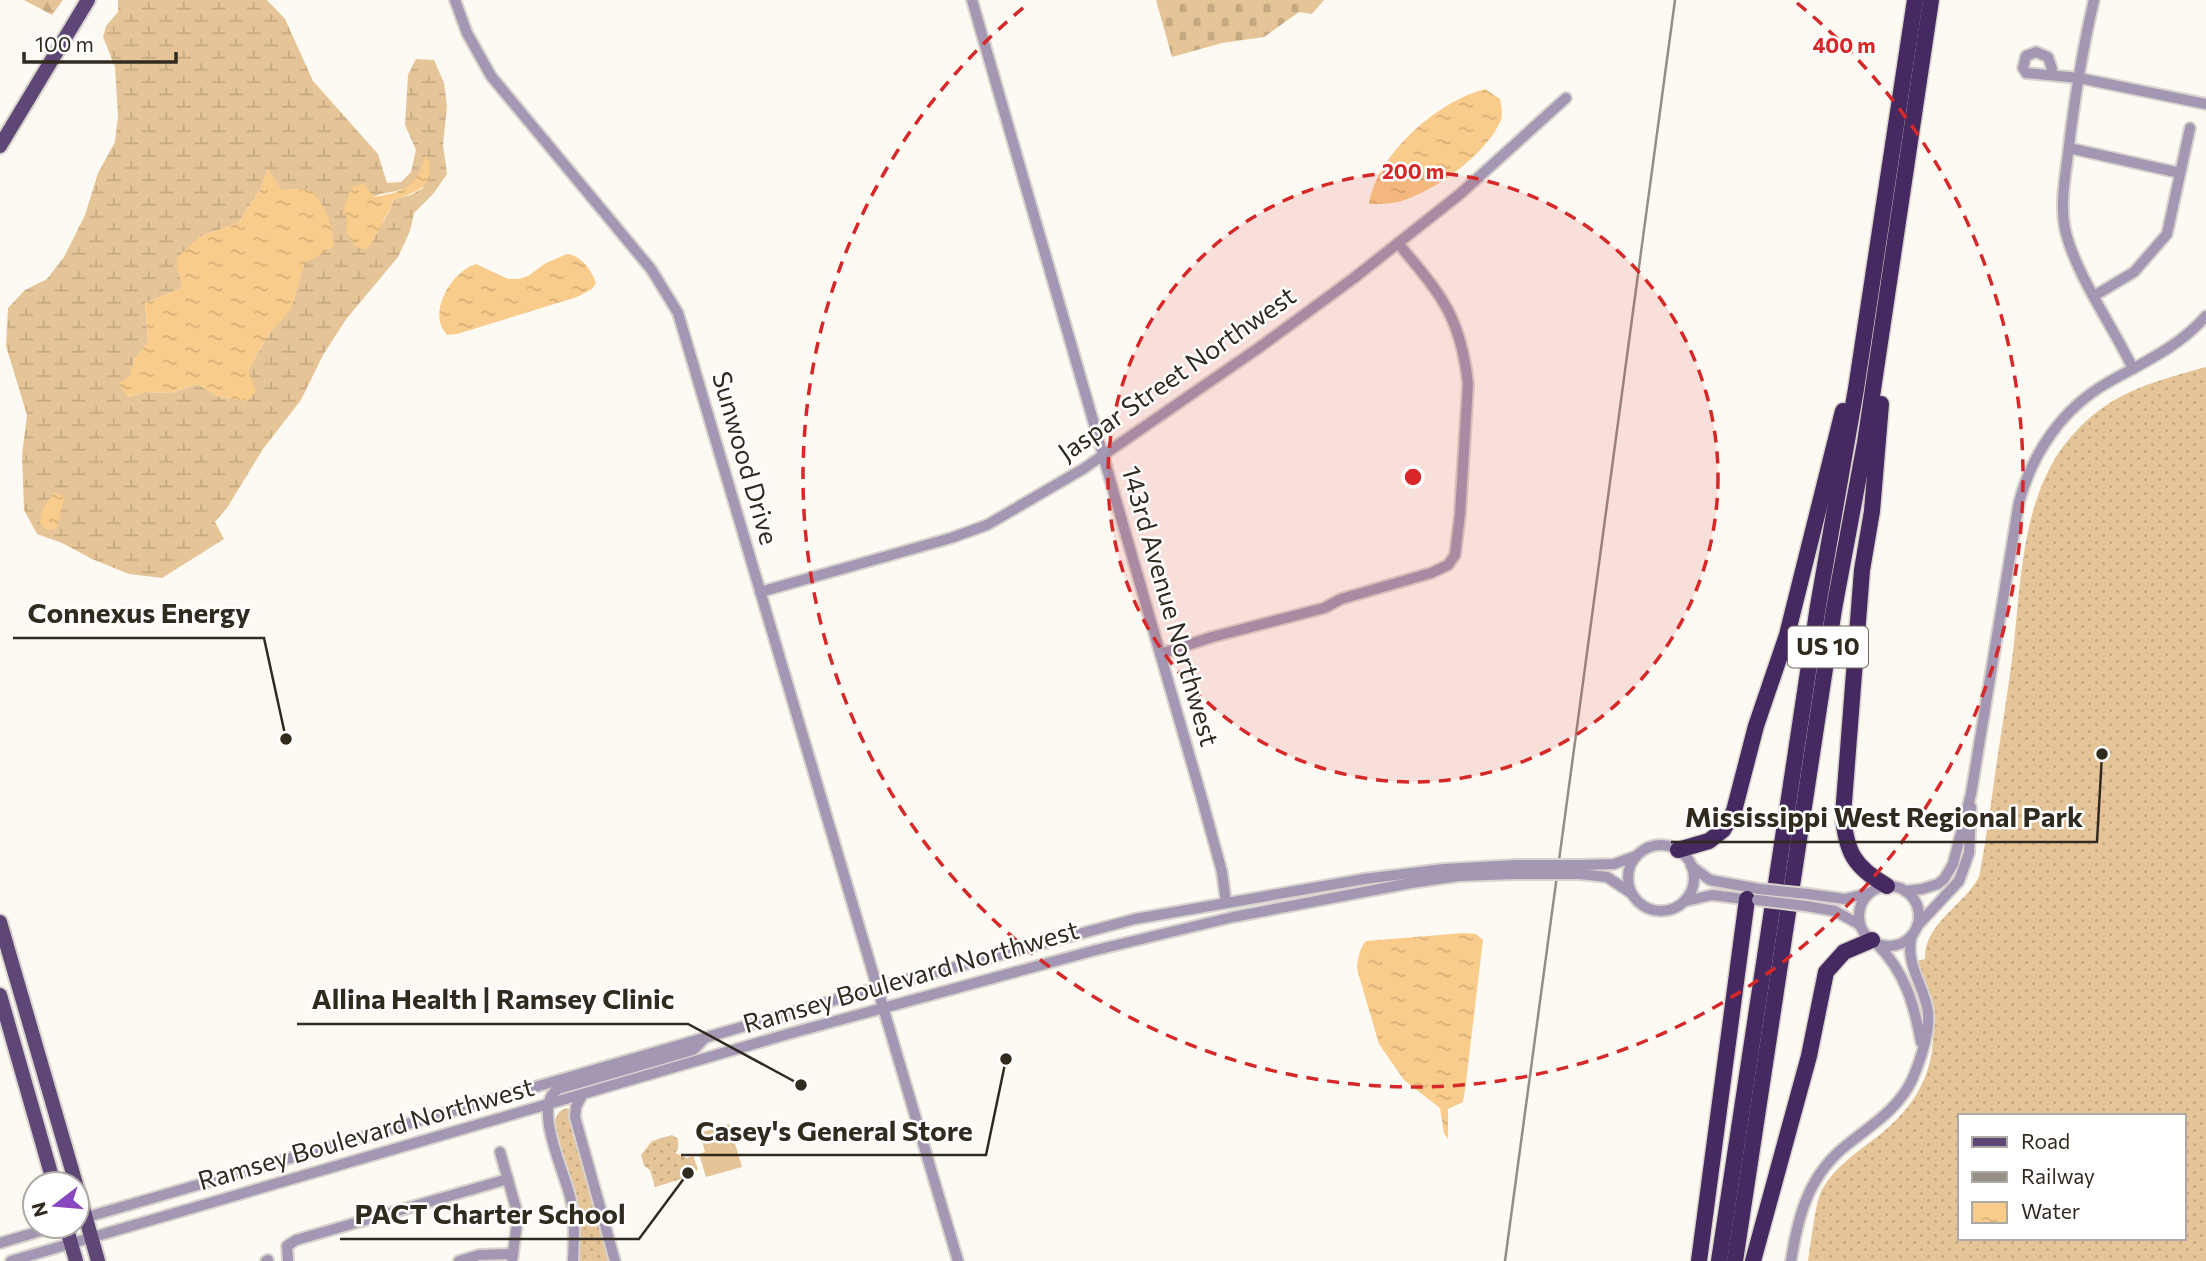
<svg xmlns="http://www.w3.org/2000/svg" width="2206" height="1261" font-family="Commissioner,sans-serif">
  <defs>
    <pattern id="grass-dots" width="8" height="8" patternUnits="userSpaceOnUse" patternTransform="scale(1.75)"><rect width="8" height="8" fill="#e5c597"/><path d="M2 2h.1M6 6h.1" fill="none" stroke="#c5a982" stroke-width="1.8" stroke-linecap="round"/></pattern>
    <pattern id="forest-firs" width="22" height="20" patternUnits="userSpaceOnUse" patternTransform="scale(1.75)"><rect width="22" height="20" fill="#e5c597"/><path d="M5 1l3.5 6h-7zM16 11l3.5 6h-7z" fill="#c5a982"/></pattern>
    <pattern id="wetland-marsh" width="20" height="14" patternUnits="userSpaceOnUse" patternTransform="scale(1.75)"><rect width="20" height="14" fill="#e5c597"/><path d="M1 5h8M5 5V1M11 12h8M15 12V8" fill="none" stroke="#c5a982"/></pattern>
    <pattern id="cemetery-stones" width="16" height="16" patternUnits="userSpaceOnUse" patternTransform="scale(1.75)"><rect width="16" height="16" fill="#e5c597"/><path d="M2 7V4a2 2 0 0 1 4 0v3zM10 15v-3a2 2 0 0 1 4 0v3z" fill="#c5a982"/></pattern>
    <pattern id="water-ripples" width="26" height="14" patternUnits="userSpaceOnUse" patternTransform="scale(1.75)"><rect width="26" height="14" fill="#f9cc8b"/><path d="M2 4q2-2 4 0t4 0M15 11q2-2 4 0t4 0" fill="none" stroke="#d6af78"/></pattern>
  </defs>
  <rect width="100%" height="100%" fill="#fdf9f3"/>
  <!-- grass -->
  <g fill="url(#grass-dots)" fill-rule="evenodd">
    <path d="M2206 367V1261H1808C1811 1244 1815 1200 1823 1188 1836 1166 1857 1152 1877 1137 1939 1089 1946 1030 1916 961L1925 959C1923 925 1964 905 1979 877 1986 841 1991 804 1996 767 2002 729 2008 690 2013 652 2022 576 2021 486 2079 428 2116 390 2157 381 2206 367ZM1959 1116H2183V1238H1959Z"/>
    <path d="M566 1108 571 1110 610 1261H576L572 1190 554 1122 559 1112Z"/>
    <path d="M672 1135 678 1139V1149L675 1153 687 1158 693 1156 698 1169 691 1176 655 1187 650 1170 644 1166 641 1155 652 1141Z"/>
  </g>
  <!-- forest -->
  <path fill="url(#forest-firs)" d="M24 0H63L52 15Z"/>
  <!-- wetland -->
  <path fill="url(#wetland-marsh)" fill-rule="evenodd" d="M118 0H267L285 19 313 81 378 154 387 183 401 182 411 172 416 150 405 125 408 75 416 59 434 60 444 83 447 106 443 145 447 174 433 194 414 213 410 231 398 257 347 318 323 355 301 400 263 449 227 508 215 522 224 539 162 578 129 574 92 559 62 543 37 534 24 510 22 455 27 415 6 346 8 308 25 290 47 279 64 257 85 215 98 173 115 142 118 116 115 67 103 37 106 26 118 12ZM268 170 281 190 308 189 304 264 291 308 269 334 248 370 247 401 219 397 197 384 171 393 145 392 128 397 134 360 148 342 145 303 182 288 199 237 238 223 261 188ZM422 171 423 188 411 195 395 199 384 221 347 233V219C355 213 364 201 373 197 393 188 411 196 422 171Z"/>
  <!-- cemetery -->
  <path fill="url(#cemetery-stones)" d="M1156 0H1324L1312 14 1299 12 1264 37 1222 43 1172 57Z"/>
  <!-- garden -->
  <path fill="#e5c597" d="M729 1124 742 1167 706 1177 699 1154 705 1152 700 1133Z"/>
  <!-- water -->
  <g fill="url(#water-ripples)">
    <path d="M1485 89 1500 99C1501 105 1503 114 1501 120 1488 152 1439 188 1407 199 1395 204 1382 204 1369 204 1377 154 1438 101 1485 89Z"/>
    <path d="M426 154C438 183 421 192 395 199L370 246 365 249 356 247 347 233V219L344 209 352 187 364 184 374 197C407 191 417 187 426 154Z"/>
    <path d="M268 169 281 190 308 189C327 205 331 222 334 246L304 264 291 309 269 334 248 370 256 392 247 401 219 397 197 384 171 393 145 392 128 397 119 383 130 376 134 360 148 342 145 303 182 288 176 259 199 237 238 223 261 188Z"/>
    <path d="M567 254C581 255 592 271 596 283L592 289 577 297 457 334 447 335C445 332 442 329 441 325 433 303 455 270 476 264L508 279H519L528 276 546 263Z"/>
    <path d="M55 493 65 496 56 530 46 529 40 523C42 510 45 502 55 493Z"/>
    <path d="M1464 933 1476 934 1483 940 1465 1090 1463 1102 1448 1109V1139L1444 1133 1440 1108 1404 1080 1379 1044 1357 969C1358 958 1359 949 1366 941Z"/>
  </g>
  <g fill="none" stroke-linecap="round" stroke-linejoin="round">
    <defs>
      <g id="minor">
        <path d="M455 0 467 33 491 76 651 269 678 313 958 1261"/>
        <path d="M972 0 1202 799 1222 872 1226 903"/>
        <path d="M2094 0C2082 51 2074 102 2068 154 2065 178 2060 205 2065 229 2075 274 2113 326 2133 369"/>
        <path d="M2051 75 2052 69 2048 57 2036 52 2026 56 2023 68 2026 73 2079 78 2206 104"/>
        <path d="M2069 148 2180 173"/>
        <path d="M2094 296 2134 272 2167 234 2190 128"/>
        <path d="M760 592 951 538 987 525 1083 469 1260 347 1354 278 1460 194 1566 98"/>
        <path d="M1160 654 1212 637 1324 608 1341 599 1431 573 1448 565 1455 555 1460 514 1468 384C1465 356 1458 325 1442 300 1430 280 1413 262 1398 243"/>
        <circle cx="1661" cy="878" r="33"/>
        <path d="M1581 865 1614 864 1636 856"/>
        <path d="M1691 866 1710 880 1759 889"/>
        <path d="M1580 874 1607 877 1631 893"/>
        <circle cx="1889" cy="916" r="30"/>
        <path d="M1905 891 1922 889 1938 884 1944 879 1953 864 1971 794 2019 502C2033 452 2062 409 2107 383 2142 363 2179 347 2206 316"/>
        <path d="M1808 894 1845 899 1869 893"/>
        <path d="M1686 901 1712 895 1752 900"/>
        <path d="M1806 906 1835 911 1860 925"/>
        <path d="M1917 926 1959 881 1969 853 1971 807"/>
        <path d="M1877 944C1905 972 1914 1004 1921 1042"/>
        <path d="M582 1095 576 1107 575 1117 615 1261"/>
        <path d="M500 1152 516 1208 517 1223 512 1261"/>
        <path d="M77 1220 876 988 1135 919 1364 879 1444 869 1516 865"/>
        <path d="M0 1243 57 1226"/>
        <path d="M11 1261 788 1034 1096 950 1233 917 1411 883 1459 876 1515 874"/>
        <path d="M266 1261 268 1260"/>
        <path d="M288 1261 287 1246 296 1240 508 1179"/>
        <path d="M459 1261 479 1255 513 1254"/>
        <path d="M573 1261C574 1241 575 1221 571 1201 566 1174 531 1106 558 1089L693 1050 703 1040"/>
        <path d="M1791 1261C1798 1215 1809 1174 1848 1144 1873 1124 1898 1109 1912 1080 1920 1061 1930 1032 1928 1012 1924 984 1904 964 1912 935"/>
      </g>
      <g id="major">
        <path d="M0 146 88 0"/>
        <path d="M0 922 76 1184"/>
        <path d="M0 995 54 1184"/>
        <path d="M77 1187 98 1261"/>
        <path d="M66 1226 76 1261"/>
      </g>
      <g id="highway">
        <path d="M1881 404 1872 511 1862 570 1843 815C1846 852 1854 867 1887 886"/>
        <path d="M1678 850 1709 841 1723 830 1734 811 1756 726 1787 635 1843 411"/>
        <path d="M1699 1261 1747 899"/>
        <path d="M1719 1261 1818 606 1856 389 1915 0"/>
        <path d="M1735 1261 1834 609 1865 443 1931 0"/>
        <path d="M1753 1261 1809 1056 1826 972 1844 952 1872 940"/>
      </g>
    </defs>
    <!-- minor casing -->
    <use href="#minor" stroke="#d8d4cd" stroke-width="14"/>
    <!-- major casing -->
    <use href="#major" stroke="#d8d4cd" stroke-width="18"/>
    <!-- highway casing -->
    <use href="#highway" stroke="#d8d4cd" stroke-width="19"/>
    <!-- minor -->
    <use href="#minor" stroke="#a497b3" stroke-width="10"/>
    <!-- major -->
    <use href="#major" stroke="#5e4676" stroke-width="14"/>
    <!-- highway -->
    <use href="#highway" stroke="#452960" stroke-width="16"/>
    <!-- rail -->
    <path stroke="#948e85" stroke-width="2.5" d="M1505 1261 1675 0"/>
    <defs>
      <g id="minor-bridge">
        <path d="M1516 865H1581"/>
        <path d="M1515 874H1580"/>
        <path d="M1759 889 1808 894"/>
        <path d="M1757 900 1806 906"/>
      </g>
    </defs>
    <!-- minor-bridge casing -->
    <use href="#minor-bridge" stroke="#d8d4cd" stroke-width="14" stroke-linecap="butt"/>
    <!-- minor-bridge -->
    <use href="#minor-bridge" stroke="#a497b3" stroke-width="10"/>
  </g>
  <!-- distance rings -->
  <circle cx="1413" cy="477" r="305" fill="#d62828" fill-opacity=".12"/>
  <g fill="none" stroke="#d62828" stroke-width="3.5" stroke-dasharray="12 9">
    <circle cx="1413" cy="477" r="305"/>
    <path d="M1797 3A610 610 0 1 1 1029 3"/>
  </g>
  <g text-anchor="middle" stroke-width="5" stroke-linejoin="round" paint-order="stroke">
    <!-- shield labels -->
    <rect fill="#fff" stroke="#6f6a62" stroke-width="2" x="1788" y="626.5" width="80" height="41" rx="5"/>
    <g font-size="24" font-weight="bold" fill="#312a1f">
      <text x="1828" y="655">US 10</text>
    </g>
    <!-- street labels -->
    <g font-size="26" fill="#312a1f" stroke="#fff">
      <text transform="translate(1177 374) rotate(-35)" y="9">Jaspar Street Northwest</text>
      <text transform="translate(745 458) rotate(74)" y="9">Sunwood Drive</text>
      <text transform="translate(1170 606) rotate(74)" y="9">143rd Avenue Northwest</text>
      <text transform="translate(911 977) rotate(-16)" y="9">Ramsey Boulevard Northwest</text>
      <text transform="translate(366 1134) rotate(-16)" y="9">Ramsey Boulevard Northwest</text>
    </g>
  </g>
  <circle cx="1413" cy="477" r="10" fill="#d62828" stroke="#fff" stroke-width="3.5"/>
  <g font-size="21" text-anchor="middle" font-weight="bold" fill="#d62828" stroke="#fff" stroke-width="5" stroke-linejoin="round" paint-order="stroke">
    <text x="1844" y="53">400 m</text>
    <text x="1413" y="179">200 m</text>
  </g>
  <!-- callouts -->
  <path fill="none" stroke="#312a1f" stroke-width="2.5" d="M286 739L264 638H13M2102 754L2097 842H1671M801 1085L688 1024H297M1006 1059L986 1155H681M688 1173L639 1239H340"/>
  <g fill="#312a1f" stroke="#fff" stroke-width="2.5">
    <circle cx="286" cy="739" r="7"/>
    <circle cx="2102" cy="754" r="7"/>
    <circle cx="801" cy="1085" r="7"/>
    <circle cx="1006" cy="1059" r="7"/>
    <circle cx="688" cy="1173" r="7"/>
  </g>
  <g font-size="28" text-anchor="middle" font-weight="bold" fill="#312a1f" stroke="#fff" stroke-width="5" stroke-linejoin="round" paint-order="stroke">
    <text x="139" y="623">Connexus Energy</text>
    <text x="1884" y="827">Mississippi West Regional Park</text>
    <text x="493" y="1009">Allina Health | Ramsey Clinic</text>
    <text x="834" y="1141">Casey's General Store</text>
    <text x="490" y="1224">PACT Charter School</text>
  </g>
  <!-- legend -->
  <rect x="1958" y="1114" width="228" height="126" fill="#ffffff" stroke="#adaaa5" stroke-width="2"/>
  <rect x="1972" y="1137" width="35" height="10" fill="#5e4676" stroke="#adaaa5" stroke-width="2"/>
  <text x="2021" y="1149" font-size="21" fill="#312a1f">Road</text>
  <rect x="1972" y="1172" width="35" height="10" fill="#948e85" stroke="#adaaa5" stroke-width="2"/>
  <text x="2021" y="1184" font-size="21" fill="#312a1f">Railway</text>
  <rect x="1972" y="1202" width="35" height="21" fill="url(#water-ripples)" stroke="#adaaa5" stroke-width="2"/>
  <text x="2021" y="1219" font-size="21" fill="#312a1f">Water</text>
  <!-- north arrow -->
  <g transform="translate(56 1205) rotate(254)"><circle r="33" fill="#ffffff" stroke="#adaaa5" stroke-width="2"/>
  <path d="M0-5L12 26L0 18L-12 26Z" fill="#8849be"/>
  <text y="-10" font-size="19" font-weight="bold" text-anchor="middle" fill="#312a1f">N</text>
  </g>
  <!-- scale -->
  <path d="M24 52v10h152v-10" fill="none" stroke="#312a1f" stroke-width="3.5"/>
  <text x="35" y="52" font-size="21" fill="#312a1f" stroke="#ffffff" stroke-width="5" paint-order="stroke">100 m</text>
</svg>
